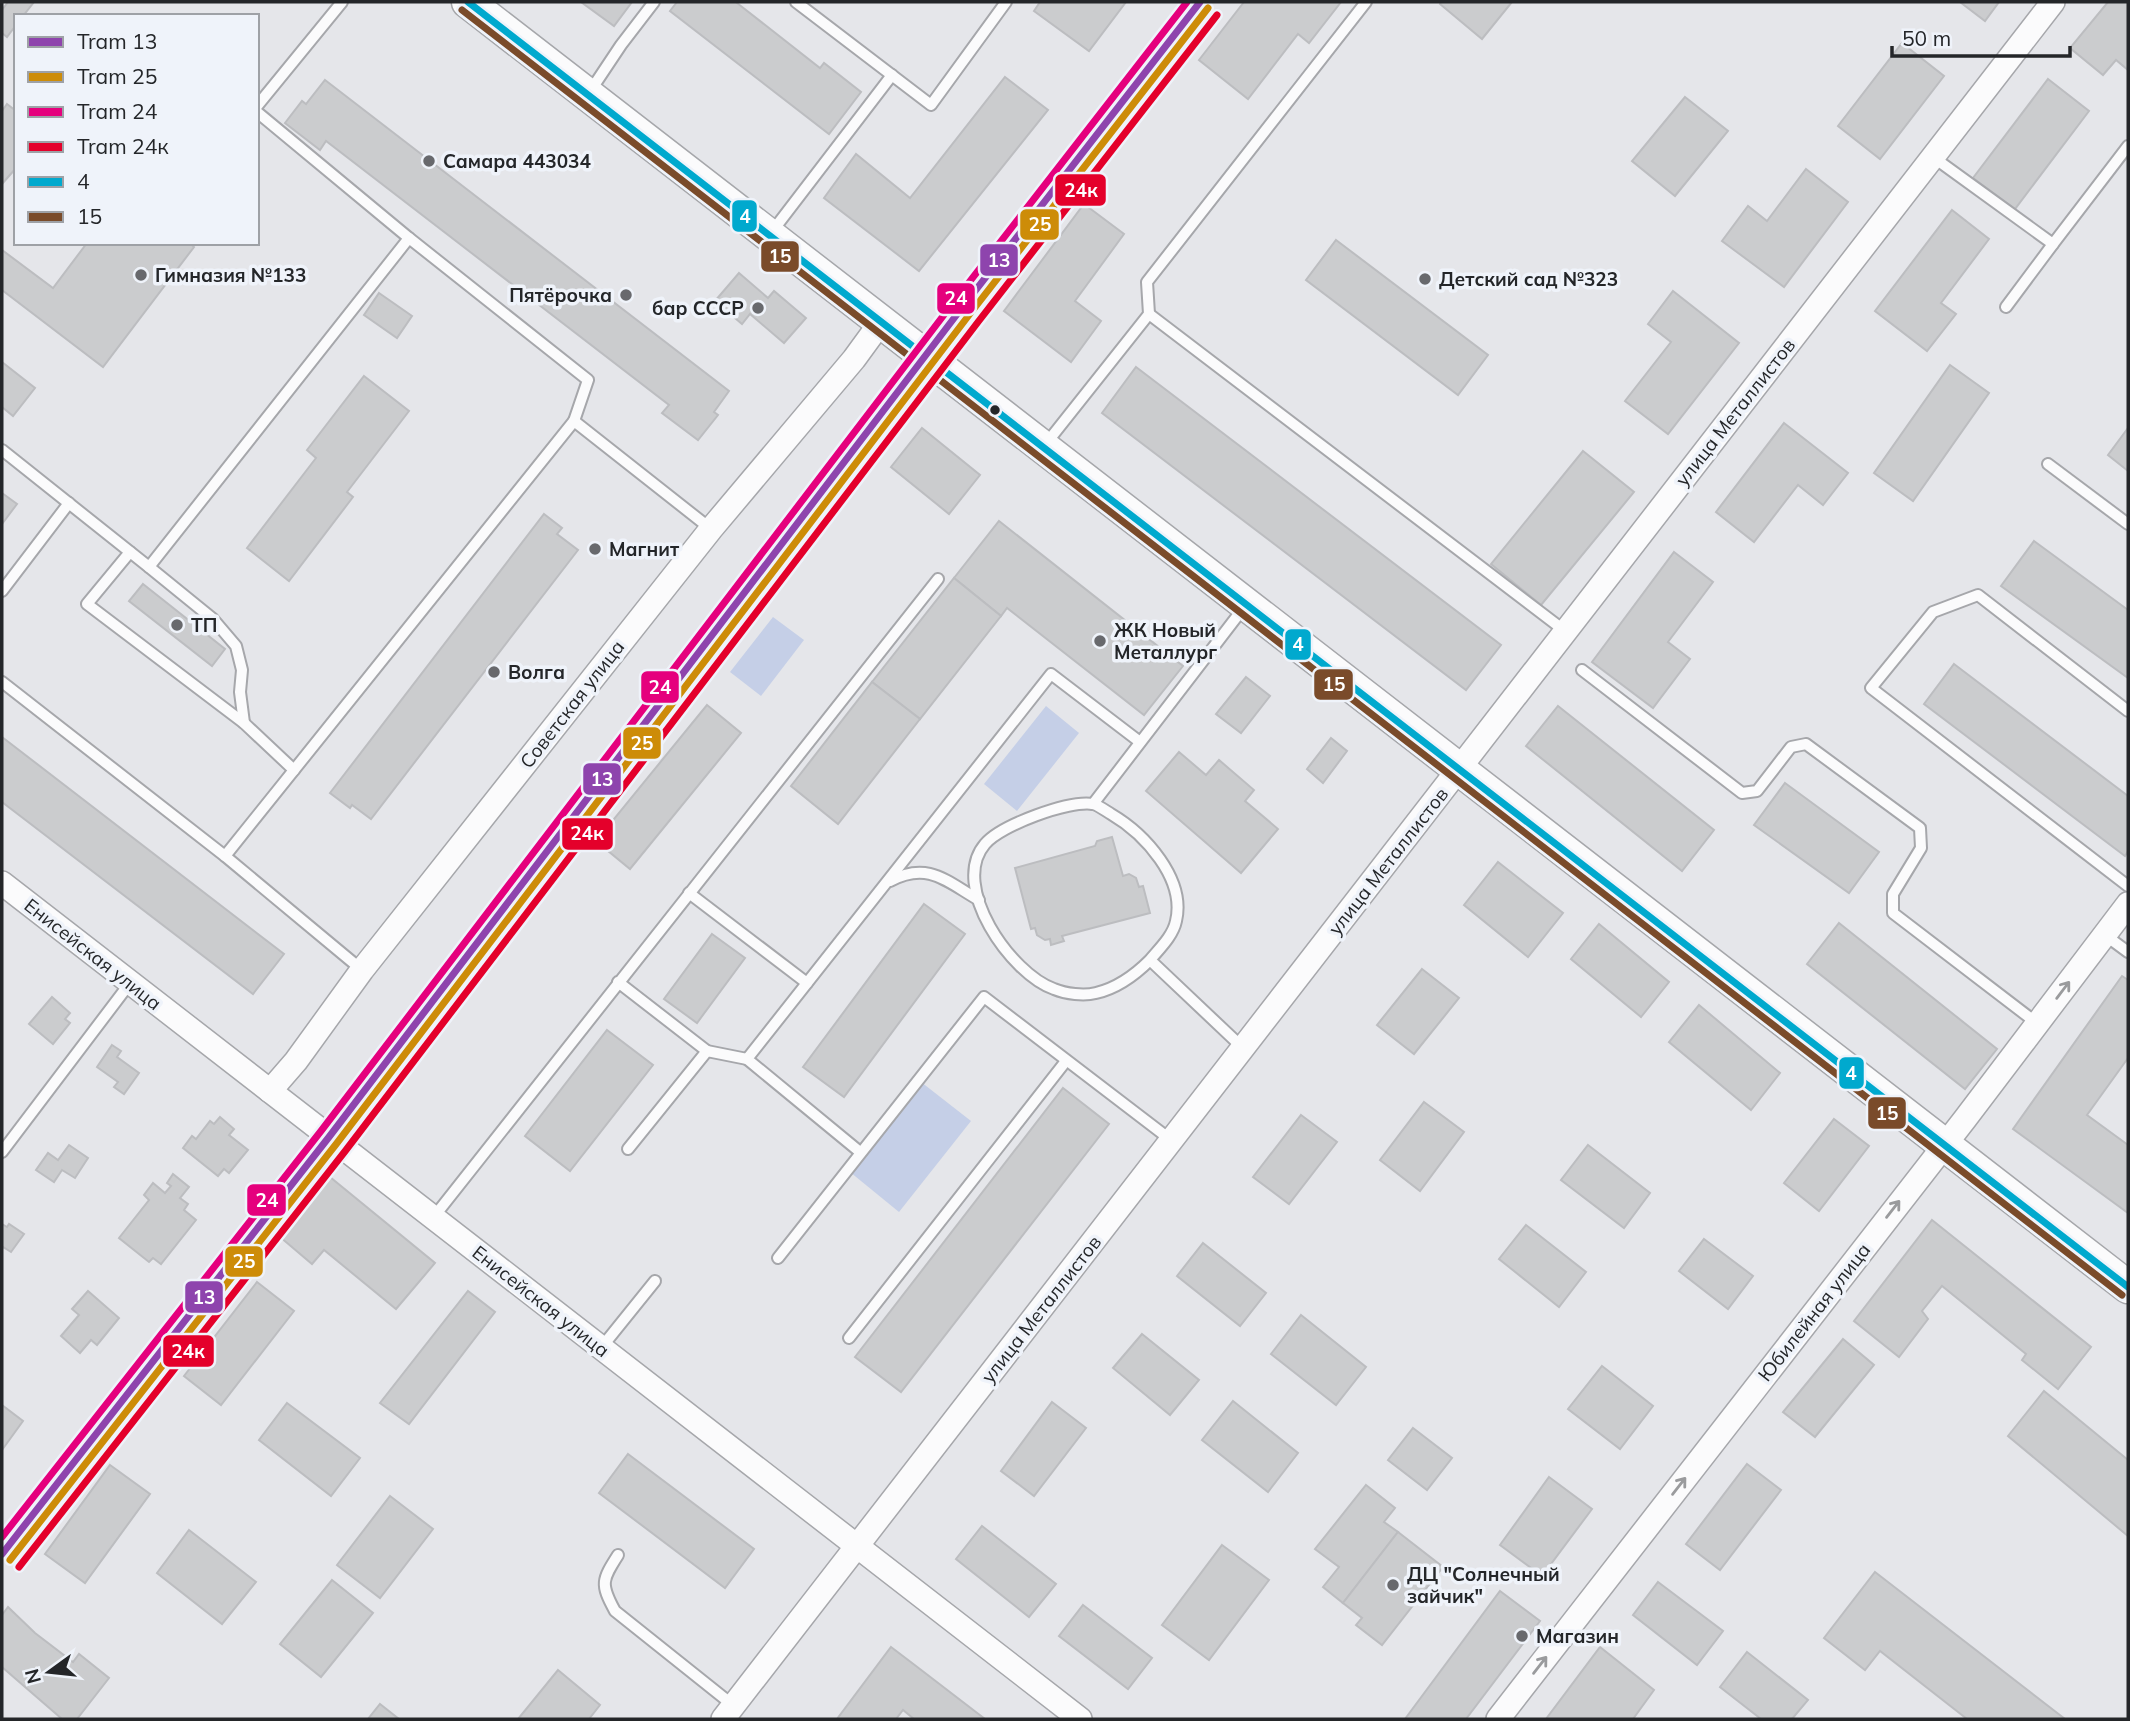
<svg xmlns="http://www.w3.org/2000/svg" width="2130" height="1721" font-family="Mulish,sans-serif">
  <rect width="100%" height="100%" fill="#e5e6ea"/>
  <!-- green -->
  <g fill="#c5cfe7">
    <path d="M773 617 804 640 761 696 730 672Z"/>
    <path d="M1046 706 1079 733 1017 811 984 784Z"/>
    <path d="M921 1082 971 1121 899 1212 850 1172Z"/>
  </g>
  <!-- building -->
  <g fill="#cbccce" stroke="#bcbdc0" stroke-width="2">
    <path d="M8 2H34L23 16H16V25L7 37 2 33V10Z"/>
    <path d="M581 2H632L614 26Z"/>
    <path d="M677 2H738L737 3 820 68 824 63 861 92 829 134 670 11Z"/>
    <path d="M1040 2H1126L1089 51 1034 11Z"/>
    <path d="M1244 2H1341L1309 43 1298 34 1248 99 1199 60Z"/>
    <path d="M1441 2H1512L1482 39 1440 4Z"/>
    <path d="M1960 2H1999L1985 21Z"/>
    <path d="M2108 2H2128V70L2116 60 2103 75 2070 48Z"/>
    <path d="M1902 43 1944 76 1880 159 1838 126Z"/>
    <path d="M1005 77 1048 110 919 271 824 198 856 154 910 198Z"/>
    <path d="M2048 79 2089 111 2015 209 1973 178Z"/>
    <path d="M325 80 729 391 714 412 718 415 698 440 662 413 669 405 326 141 320 150 285 123 302 101 306 104Z"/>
    <path d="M1685 97 1728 131 1675 196 1632 161Z"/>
    <path d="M7 104 16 111V168L2 184V111Z"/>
    <path d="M1806 169 1848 202 1784 287 1722 241 1748 206 1767 221Z"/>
    <path d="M1084 204 1124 234 1075 301 1101 321 1071 362 1004 311Z"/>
    <path d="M1952 210 1989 239 1941 303 1956 314 1927 351 1875 311Z"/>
    <path d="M1336 240 1488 355 1458 395 1306 280Z"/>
    <path d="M87 243H190L194 247 103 367 2 290V250L53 288Z"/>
    <path d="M739 273 768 298 774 291 806 318 784 343 750 314 742 324 715 301Z"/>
    <path d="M1673 291 1739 343 1668 434 1625 401 1671 342 1648 324Z"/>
    <path d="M379 293 412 316 397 338 364 315Z"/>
    <path d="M2 362 35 388 13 416 2 407Z"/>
    <path d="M1950 365 1989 393 1913 501 1874 473Z"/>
    <path d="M1136 367 1501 645 1466 690 1102 413Z"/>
    <path d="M364 376 409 411 347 492 353 497 289 581 247 548 316 458 307 450Z"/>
    <path d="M1784 423 1848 473 1823 505 1798 485 1754 542 1716 512Z"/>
    <path d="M922 428 980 475 949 514 891 467Z"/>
    <path d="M2128 428V471L2108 455Z"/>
    <path d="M1583 451 1634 492 1541 605 1491 564Z"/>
    <path d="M2 493 17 504 2 524Z"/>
    <path d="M544 514 562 528 557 534 578 550 371 819 352 805 350 808 330 793Z"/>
    <path d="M999 521 1183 666 1144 715 1007 608 1001 616 954 578Z"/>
    <path d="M2034 541 2128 610V678L2001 586Z"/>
    <path d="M1674 552 1713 582 1668 642 1690 659 1653 708 1592 662Z"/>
    <path d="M954 578 1001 616 920 719 872 682Z"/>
    <path d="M143 584 225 649 212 666 129 601Z"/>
    <path d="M1954 664 2128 796V851L2125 856 1924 704Z"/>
    <path d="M1246 677 1270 696 1241 733 1216 714Z"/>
    <path d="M872 682 920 719 838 824 791 786Z"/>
    <path d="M707 705 741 733 630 869 596 841Z"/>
    <path d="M1558 706 1714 830 1682 871 1526 746Z"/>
    <path d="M2 737 284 954 253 994 2 802Z"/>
    <path d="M1331 738 1347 751 1323 783 1307 769Z"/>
    <path d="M1179 752 1206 775 1219 760 1254 790 1245 801 1278 829 1241 873 1146 791Z"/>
    <path d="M1785 783 1879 852 1849 893 1754 825Z"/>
    <path d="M1112 837 1123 876 1129 874 1136 878 1139 887 1143 886 1150 913 1062 936 1064 941 1051 945 1050 939 1045 940 1037 935 1035 928 1031 929 1015 868 1095 846 1097 841Z"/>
    <path d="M1498 862 1563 913 1528 957 1464 905Z"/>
    <path d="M924 904 965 934 844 1097 803 1067Z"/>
    <path d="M1839 923 1997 1049 1965 1089 1807 964Z"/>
    <path d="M1599 924 1669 982 1641 1017 1571 959Z"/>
    <path d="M712 934 745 958 697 1023 664 999Z"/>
    <path d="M1422 969 1459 998 1414 1054 1377 1025Z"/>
    <path d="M2122 976 2128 980V1058L2087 1115 2128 1145V1213L2013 1129Z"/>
    <path d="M52 997 70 1013 65 1019 70 1023 53 1044 29 1024Z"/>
    <path d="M1699 1005 1780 1073 1751 1110 1669 1042Z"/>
    <path d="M607 1030 653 1065 570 1171 525 1136Z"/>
    <path d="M112 1045 121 1051 117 1057 139 1073 124 1094 114 1087 118 1082 97 1067Z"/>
    <path d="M1063 1088 1109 1124 901 1392 855 1357Z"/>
    <path d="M1424 1102 1464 1132 1420 1191 1380 1160Z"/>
    <path d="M1301 1115 1337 1142 1289 1204 1253 1177Z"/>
    <path d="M220 1117 234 1129 229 1135 248 1150 229 1173 224 1169 218 1176 183 1148 192 1136 196 1139 210 1121 214 1124Z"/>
    <path d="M1834 1119 1869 1146 1819 1211 1784 1183Z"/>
    <path d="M69 1145 88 1158 75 1178 62 1170 54 1182 36 1170 48 1153 58 1160Z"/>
    <path d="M1588 1145 1650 1193 1624 1228 1561 1180Z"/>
    <path d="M173 1174 189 1187 180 1198 188 1204 184 1210 196 1220 161 1264 153 1258 149 1262 119 1238 149 1200 144 1195 153 1183 165 1193 171 1186 167 1183Z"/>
    <path d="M330 1177 435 1263 396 1309 324 1250 312 1264 280 1237Z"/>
    <path d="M1932 1220 2091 1347 2058 1389 2022 1360 2026 1354 1942 1286 1922 1311 1928 1319 1899 1357 1854 1321Z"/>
    <path d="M2 1224 7 1227 9 1224 24 1234 11 1252 3 1247 2 1249Z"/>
    <path d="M1526 1225 1586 1272 1559 1307 1499 1259Z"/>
    <path d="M1704 1239 1753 1276 1728 1309 1679 1271Z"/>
    <path d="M1203 1243 1266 1293 1240 1326 1177 1276Z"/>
    <path d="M257 1282 294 1311 221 1405 184 1376Z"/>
    <path d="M88 1291 119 1318 97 1345 91 1340 80 1353 61 1336 79 1315 72 1309Z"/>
    <path d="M468 1291 495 1312 409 1424 380 1403Z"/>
    <path d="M1301 1315 1366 1367 1336 1405 1271 1354Z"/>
    <path d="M1142 1334 1199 1380 1170 1415 1113 1368Z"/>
    <path d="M1843 1339 1874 1365 1815 1437 1783 1412Z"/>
    <path d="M1602 1366 1653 1406 1620 1449 1568 1409Z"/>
    <path d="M2044 1391 2128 1460V1536L2008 1436Z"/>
    <path d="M1233 1401 1298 1453 1268 1492 1202 1440Z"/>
    <path d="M1052 1402 1086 1428 1034 1496 1001 1471Z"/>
    <path d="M287 1403 360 1458 331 1496 259 1440Z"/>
    <path d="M2 1405 23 1421 2 1450Z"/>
    <path d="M1413 1428 1452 1458 1427 1490 1388 1460Z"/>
    <path d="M628 1454 754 1549 725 1588 599 1493Z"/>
    <path d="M1747 1464 1781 1490 1720 1570 1686 1544Z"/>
    <path d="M110 1465 150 1494 85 1583 45 1554Z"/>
    <path d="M1549 1477 1592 1509 1542 1576 1500 1545Z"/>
    <path d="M1366 1485 1395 1508 1384 1522 1398 1532 1343 1603 1323 1587 1339 1567 1315 1549Z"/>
    <path d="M390 1496 433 1529 380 1598 337 1565Z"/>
    <path d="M982 1526 1056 1584 1029 1617 956 1559Z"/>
    <path d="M189 1530 256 1582 222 1624 157 1573Z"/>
    <path d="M1398 1532 1443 1567 1382 1645 1356 1625 1362 1618 1343 1603Z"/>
    <path d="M1222 1545 1269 1580 1209 1660 1162 1625Z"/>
    <path d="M1875 1572 2065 1719H1967L1880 1651 1865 1670 1824 1638Z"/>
    <path d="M332 1580 373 1613 321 1677 280 1644Z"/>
    <path d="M1658 1582 1723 1631 1697 1665 1633 1615Z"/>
    <path d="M1500 1591 1540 1621 1466 1719H1405Z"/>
    <path d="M1083 1605 1152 1658 1128 1689 1059 1636Z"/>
    <path d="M8 1607 35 1633 73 1662 79 1654 109 1678 77 1719H62L2 1667V1615Z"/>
    <path d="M891 1647 916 1666 985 1719H914L903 1710 896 1719H837Z"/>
    <path d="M1600 1647 1654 1690 1633 1719H1546Z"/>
    <path d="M1747 1652 1808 1700 1792 1719H1761L1720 1687Z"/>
    <path d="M558 1670 600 1705 589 1719H518Z"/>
    <path d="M380 1704 399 1719H368Z"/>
  </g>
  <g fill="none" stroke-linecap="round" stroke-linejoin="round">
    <defs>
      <g id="lane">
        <path d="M796 2 931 105 1006 2"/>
        <path d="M589 93 621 45 654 2"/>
        <path d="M257 106 342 2"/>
        <path d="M257 112 409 238"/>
        <path d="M1933 157 2053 244 2128 146"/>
        <path d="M771 233 892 75"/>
        <path d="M2006 307 2053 244"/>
        <path d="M1149 314 1565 631"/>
        <path d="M1045 445 1149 314 1147 282 1366 2"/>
        <path d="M2 450 149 567 409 238 588 380 574 421 711 529"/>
        <path d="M2048 464 2128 524"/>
        <path d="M130 552 87 604 244 723 294 770"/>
        <path d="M149 567 213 619 236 646 242 670 240 692 244 723"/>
        <path d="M2 591 69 503"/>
        <path d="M1582 670 1742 793 1757 791 1791 747 1806 744 1920 828 1921 848 1893 894V913L2038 1024"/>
        <path d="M2 682 225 856 362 970"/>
        <path d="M2128 711 1978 595 1933 612 1871 688 2128 886"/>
        <path d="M1093 804 1245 606"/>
        <path d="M225 856 574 421"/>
        <path d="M890 881C928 861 946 881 979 900"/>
        <path d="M689 893 807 983"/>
        <path d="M2105 935 2128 952"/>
        <path d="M1150 960C1159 949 1173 936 1176 921 1186 879 1145 834 1111 814 1106 811 1098 805 1093 804 1069 800 1001 825 985 844 949 886 1011 974 1054 989 1066 994 1084 996 1096 993 1118 988 1135 975 1150 960L1243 1048"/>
        <path d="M618 982 707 1051"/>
        <path d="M628 1149 707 1051 747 1059"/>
        <path d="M2 1152 130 983"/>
        <path d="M860 1152 747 1059 1051 674 1140 742"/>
        <path d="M433 1218 938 579"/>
        <path d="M778 1258 984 997 1171 1140"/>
        <path d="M849 1338 1066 1061"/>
        <path d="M601 1348 655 1281"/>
        <path d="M618 1555C602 1580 600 1584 615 1611L734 1706"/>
      </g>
      <g id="street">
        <path d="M2 883 1080 1719"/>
        <path d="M270 1091 296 1061 362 970 711 529 854 359 881 322"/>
        <path d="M723 1719 2053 2"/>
        <path d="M1498 1719 1965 1119 2128 904"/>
      </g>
      <path id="secondary" d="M468 2 2128 1287"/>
    </defs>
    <!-- lane casing -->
    <use href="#lane" stroke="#a6a7ab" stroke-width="14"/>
    <!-- street casing -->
    <use href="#street" stroke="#a6a7ab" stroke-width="26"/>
    <!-- secondary casing -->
    <use href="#secondary" stroke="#a6a7ab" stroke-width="35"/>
    <!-- lane -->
    <use href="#lane" stroke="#fbfbfc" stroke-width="10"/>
    <!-- street -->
    <use href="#street" stroke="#fbfbfc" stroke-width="23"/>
    <!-- secondary -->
    <use href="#secondary" stroke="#fbfbfc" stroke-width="32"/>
    <defs>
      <path id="bus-1" d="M468 2 2128 1287"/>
      <path id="bus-2" d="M462 10 2122 1295"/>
    </defs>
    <!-- bus-1 casing -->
    <use href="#bus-1" stroke="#eff3fa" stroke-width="12"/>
    <!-- bus-2 casing -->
    <use href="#bus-2" stroke="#eff3fa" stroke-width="12"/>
    <!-- bus-1 -->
    <use href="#bus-1" stroke="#00a9ce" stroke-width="7"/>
    <!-- bus-2 -->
    <use href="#bus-2" stroke="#7a4b2a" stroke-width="7"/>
    <defs>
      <path id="tram-1" d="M2 1554 329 1137 961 309 1200 2"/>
      <path id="tram-2" d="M10 1560 337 1143 969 315 1208 8"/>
      <path id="tram-3" d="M2 1537 321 1131 953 303 1187 2"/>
      <path id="tram-4" d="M19 1567 346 1150 978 322 1217 15"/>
    </defs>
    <!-- tram-1 casing -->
    <use href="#tram-1" stroke="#eff3fa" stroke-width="12"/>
    <!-- tram-2 casing -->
    <use href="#tram-2" stroke="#eff3fa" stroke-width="12"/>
    <!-- tram-3 casing -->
    <use href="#tram-3" stroke="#eff3fa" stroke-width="12"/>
    <!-- tram-4 casing -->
    <use href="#tram-4" stroke="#eff3fa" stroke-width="12"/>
    <!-- tram-1 -->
    <use href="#tram-1" stroke="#8e44ad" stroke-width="7"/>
    <!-- tram-2 -->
    <use href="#tram-2" stroke="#cd8c08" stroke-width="7"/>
    <!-- tram-3 -->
    <use href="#tram-3" stroke="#e5007d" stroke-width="7"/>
    <!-- tram-4 -->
    <use href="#tram-4" stroke="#e4002b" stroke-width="7"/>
  </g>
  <!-- one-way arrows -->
  <defs><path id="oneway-shaft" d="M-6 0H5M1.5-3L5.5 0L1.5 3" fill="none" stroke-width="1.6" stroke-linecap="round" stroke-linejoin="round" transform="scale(1.75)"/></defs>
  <g stroke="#9a9b9d">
    <use href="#oneway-shaft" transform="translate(2063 990) rotate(-53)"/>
    <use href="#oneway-shaft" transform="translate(1893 1209) rotate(-52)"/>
    <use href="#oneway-shaft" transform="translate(1679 1486) rotate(-52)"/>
    <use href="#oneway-shaft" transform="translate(1540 1665) rotate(-52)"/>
  </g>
  <!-- markers -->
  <g fill="#68696d" stroke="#eff3fa" stroke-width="2.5">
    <circle cx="429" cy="161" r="7"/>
    <circle cx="141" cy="275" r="7"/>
    <circle cx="1425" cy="279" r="7"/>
    <circle cx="626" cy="295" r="7"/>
    <circle cx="758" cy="308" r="7"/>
    <circle cx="595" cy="549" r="7"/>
    <circle cx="177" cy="625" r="7"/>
    <circle cx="1100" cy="641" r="7"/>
    <circle cx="494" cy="672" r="7"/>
    <circle cx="1393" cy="1585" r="7"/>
    <circle cx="1522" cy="1636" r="7"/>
  </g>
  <circle fill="#242629" stroke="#eff3fa" stroke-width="2.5" cx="995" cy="410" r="6"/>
  <g text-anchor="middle" stroke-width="7" stroke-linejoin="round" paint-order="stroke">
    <!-- poi labels -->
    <g font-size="19" font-weight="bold" fill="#242629" stroke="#eff3fa" text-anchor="start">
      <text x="443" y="168">Самара 443034</text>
      <text x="155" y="282">Гимназия №133</text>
      <text x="1439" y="286">Детский сад №323</text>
      <text x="612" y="302" text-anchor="end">Пятёрочка</text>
      <text x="744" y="315" text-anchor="end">бар СССР</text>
      <text x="609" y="556">Магнит</text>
      <text x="191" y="632">ТП</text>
      <text x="1114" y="637">ЖК Новый<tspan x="1114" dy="22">Металлург</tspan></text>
      <text x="508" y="679">Волга</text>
      <text x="1407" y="1581">ДЦ "Солнечный<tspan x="1407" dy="22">зайчик"</tspan></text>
      <text x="1536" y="1643">Магазин</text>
    </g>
    <!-- street labels -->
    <g font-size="19" fill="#242629" stroke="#eff3fa">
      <text transform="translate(1735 412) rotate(-52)" y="7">улица Металлистов</text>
      <text transform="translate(572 704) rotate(-52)" y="7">Советская улица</text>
      <text transform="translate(1388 861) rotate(-52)" y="7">улица Металлистов</text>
      <text transform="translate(93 954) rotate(38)" y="7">Енисейская улица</text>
      <text transform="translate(541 1301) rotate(38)" y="7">Енисейская улица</text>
      <text transform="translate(1041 1309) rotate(-52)" y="7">улица Металлистов</text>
      <text transform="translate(1814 1312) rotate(-52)" y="7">Юбилейная улица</text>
    </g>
  </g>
  <g stroke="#eff3fa" stroke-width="2.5">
    <rect x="1054" y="173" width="53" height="34" rx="7" fill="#e4002b"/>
    <rect x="731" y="199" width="27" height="34" rx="7" fill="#00a9ce"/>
    <rect x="1019" y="208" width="41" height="33" rx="7" fill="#cd8c08"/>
    <rect x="760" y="240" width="40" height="33" rx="7" fill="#7a4b2a"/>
    <rect x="979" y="243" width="40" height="34" rx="7" fill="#8e44ad"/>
    <rect x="936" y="282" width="40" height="33" rx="7" fill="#e5007d"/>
    <rect x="1284" y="628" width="28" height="33" rx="7" fill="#00a9ce"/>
    <rect x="1313" y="668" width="41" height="33" rx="7" fill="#7a4b2a"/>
    <rect x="640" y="670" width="40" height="34" rx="7" fill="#e5007d"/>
    <rect x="622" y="726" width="40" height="34" rx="7" fill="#cd8c08"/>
    <rect x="582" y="762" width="40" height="34" rx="7" fill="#8e44ad"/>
    <rect x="561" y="817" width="53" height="34" rx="7" fill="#e4002b"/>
    <rect x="1838" y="1056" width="27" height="34" rx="7" fill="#00a9ce"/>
    <rect x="1867" y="1096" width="40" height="34" rx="7" fill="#7a4b2a"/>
    <rect x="246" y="1183" width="41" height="34" rx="7" fill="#e5007d"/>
    <rect x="224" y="1245" width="40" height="33" rx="7" fill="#cd8c08"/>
    <rect x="184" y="1280" width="40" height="34" rx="7" fill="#8e44ad"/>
    <rect x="162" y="1334" width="53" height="34" rx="7" fill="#e4002b"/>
  </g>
  <g font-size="19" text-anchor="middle" font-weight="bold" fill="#fff">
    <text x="1081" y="197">24к</text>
    <text x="745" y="223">4</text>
    <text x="1040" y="231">25</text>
    <text x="780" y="263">15</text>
    <text x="999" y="267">13</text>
    <text x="956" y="305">24</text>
    <text x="1298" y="651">4</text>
    <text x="1334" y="691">15</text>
    <text x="660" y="694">24</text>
    <text x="642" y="750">25</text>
    <text x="602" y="786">13</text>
    <text x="587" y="840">24к</text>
    <text x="1851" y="1080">4</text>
    <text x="1887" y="1120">15</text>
    <text x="267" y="1207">24</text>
    <text x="244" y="1268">25</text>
    <text x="204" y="1304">13</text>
    <text x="188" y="1358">24к</text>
  </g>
  <!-- border -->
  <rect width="2130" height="1721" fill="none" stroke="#242629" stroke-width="7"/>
  <!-- legend -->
  <rect x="14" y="14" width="245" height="231" fill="#eff3fa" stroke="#9ea1a6" stroke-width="2"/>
  <rect x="28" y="37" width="35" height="10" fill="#8e44ad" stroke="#9ea1a6" stroke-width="2"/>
  <text x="77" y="49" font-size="21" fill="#242629">Tram 13</text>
  <rect x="28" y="72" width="35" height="10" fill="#cd8c08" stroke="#9ea1a6" stroke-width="2"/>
  <text x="77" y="84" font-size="21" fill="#242629">Tram 25</text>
  <rect x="28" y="107" width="35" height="10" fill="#e5007d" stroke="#9ea1a6" stroke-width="2"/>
  <text x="77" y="119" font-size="21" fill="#242629">Tram 24</text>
  <rect x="28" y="142" width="35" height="10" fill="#e4002b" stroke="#9ea1a6" stroke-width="2"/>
  <text x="77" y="154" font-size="21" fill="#242629">Tram 24к</text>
  <rect x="28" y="177" width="35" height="10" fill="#00a9ce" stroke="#9ea1a6" stroke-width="2"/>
  <text x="77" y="189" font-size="21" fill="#242629">4</text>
  <rect x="28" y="212" width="35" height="10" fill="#7a4b2a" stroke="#9ea1a6" stroke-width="2"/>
  <text x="77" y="224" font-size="21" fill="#242629">15</text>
  <!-- north arrow -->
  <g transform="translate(49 1672) rotate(255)" stroke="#eff3fa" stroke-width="5" paint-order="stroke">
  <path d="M0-5L12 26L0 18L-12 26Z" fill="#242629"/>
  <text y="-10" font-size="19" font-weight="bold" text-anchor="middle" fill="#242629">N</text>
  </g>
  <!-- scale -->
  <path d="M1892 46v10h178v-10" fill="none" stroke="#242629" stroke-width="3.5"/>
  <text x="1902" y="46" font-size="21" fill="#242629" stroke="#eff3fa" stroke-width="5" paint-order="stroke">50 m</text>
</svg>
